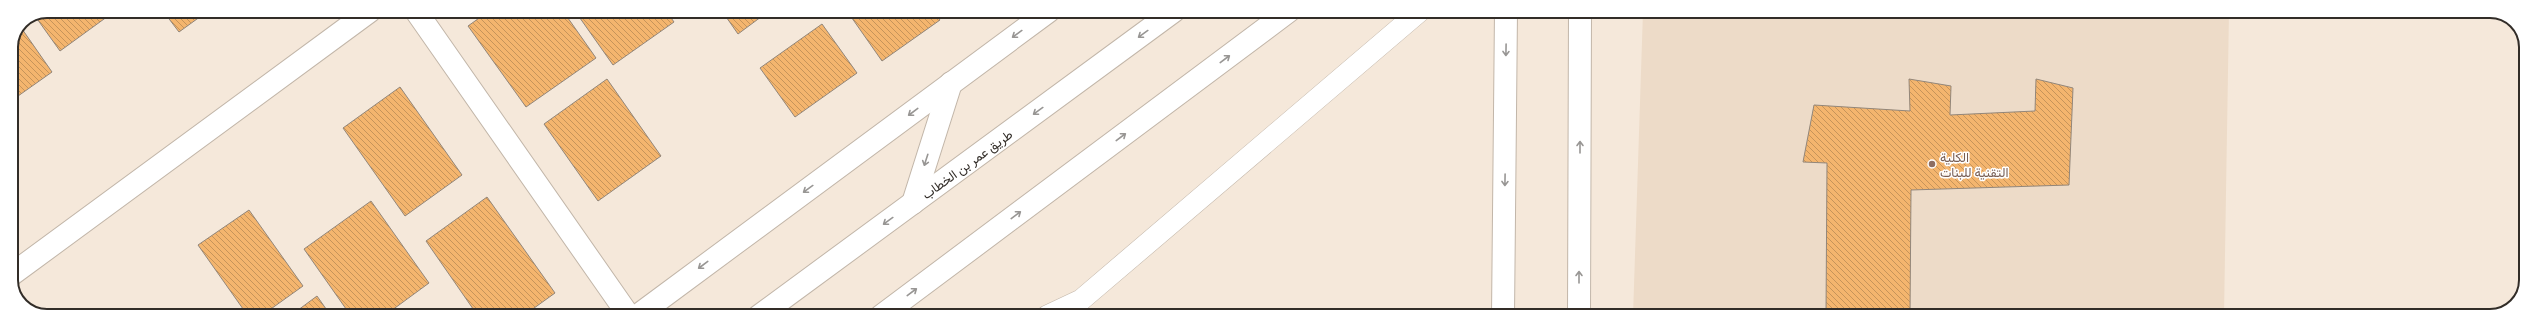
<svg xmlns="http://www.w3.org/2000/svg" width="2537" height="327" font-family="'Zilla Slab',Vazirmatn,serif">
  <defs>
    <pattern id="building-back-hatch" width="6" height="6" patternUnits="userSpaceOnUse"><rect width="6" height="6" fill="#f4b56e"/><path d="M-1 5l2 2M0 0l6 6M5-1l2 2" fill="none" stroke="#c6945a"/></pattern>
  </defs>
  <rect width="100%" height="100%" fill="#f5e8da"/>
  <!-- built -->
  <path fill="#eddbc8" d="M1643 11H2229L2224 316H1633Z"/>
  <!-- building -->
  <g fill="url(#building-back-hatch)" stroke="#92867a">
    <path d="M47 11H115L60 51 35 16Z"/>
    <path d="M163 11H208L179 32Z"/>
    <path d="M489 11H563L596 58 526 107 468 26Z"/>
    <path d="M575 11H666L674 22 613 65Z"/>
    <path d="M722 11H769L738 34Z"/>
    <path d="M847 11H933L940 20 882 61Z"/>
    <path d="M822 24 857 73 795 117 760 68Z"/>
    <path d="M20 26 52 72 11 101V47Z"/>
    <path d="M607 79 661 156 598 201 544 124Z"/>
    <path d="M1909 79 1951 86 1950 115 2035 111 2036 79 2073 88 2069 185 1911 190 1910 316H1826L1827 163 1803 162 1814 105 1910 111Z"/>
    <path d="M400 87 462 175 405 216 343 128Z"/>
    <path d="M487 197 555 293 523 316H478L426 241Z"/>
    <path d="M371 201 429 283 384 316H351L304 249Z"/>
    <path d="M249 210 303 286 261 316H248L198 245Z"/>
    <path d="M317 296 331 316H290Z"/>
  </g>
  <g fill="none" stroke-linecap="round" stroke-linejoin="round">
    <defs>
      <path id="lane" d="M1047 316 1081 300 1420 11"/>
      <g id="street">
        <path d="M416 11 629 316"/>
        <path d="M11 275 370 11"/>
      </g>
      <g id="secondary">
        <path d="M913 203 951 83"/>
        <path d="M637 316 1049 11"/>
        <path d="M759 316 1174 11"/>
        <path d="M881 316 1289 11"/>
        <path d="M1503 316 1506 11"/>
        <path d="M1579 316 1580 11"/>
      </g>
    </defs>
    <!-- lane casing -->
    <use href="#lane" stroke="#c2b6a9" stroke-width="22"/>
    <!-- street casing -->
    <use href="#street" stroke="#c2b6a9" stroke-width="24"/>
    <!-- secondary casing -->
    <use href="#secondary" stroke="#c2b6a9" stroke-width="24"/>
    <!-- lane -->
    <use href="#lane" stroke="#fff" stroke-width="21"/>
    <!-- street -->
    <use href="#street" stroke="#fff" stroke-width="22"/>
    <!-- secondary -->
    <use href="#secondary" stroke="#fff" stroke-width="22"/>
  </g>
  <!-- one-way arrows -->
  <defs><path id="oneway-shaft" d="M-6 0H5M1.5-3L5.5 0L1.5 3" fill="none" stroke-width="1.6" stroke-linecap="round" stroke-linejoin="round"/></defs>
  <g stroke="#989694">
    <use href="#oneway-shaft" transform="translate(1017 34) rotate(144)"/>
    <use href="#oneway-shaft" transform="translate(1143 34) rotate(144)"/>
    <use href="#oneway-shaft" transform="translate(1506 50) rotate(91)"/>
    <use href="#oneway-shaft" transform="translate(1225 59) rotate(-37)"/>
    <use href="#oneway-shaft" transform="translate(1038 111) rotate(144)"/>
    <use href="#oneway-shaft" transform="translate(913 112) rotate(143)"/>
    <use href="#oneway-shaft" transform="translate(1121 137) rotate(-37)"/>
    <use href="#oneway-shaft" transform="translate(1580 147) rotate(-90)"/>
    <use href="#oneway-shaft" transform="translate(926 160) rotate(108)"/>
    <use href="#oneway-shaft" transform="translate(1505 180) rotate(91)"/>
    <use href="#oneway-shaft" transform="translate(808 189) rotate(144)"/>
    <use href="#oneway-shaft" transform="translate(1016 215) rotate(-37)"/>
    <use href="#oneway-shaft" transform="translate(888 221) rotate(144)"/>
    <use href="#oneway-shaft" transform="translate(703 265) rotate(143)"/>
    <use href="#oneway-shaft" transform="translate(1579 277) rotate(-90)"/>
    <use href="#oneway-shaft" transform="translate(912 292) rotate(-37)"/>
  </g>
  <!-- markers -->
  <circle fill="#8d6e63" stroke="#fff" stroke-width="1.5" cx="1932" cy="164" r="4"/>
  <g text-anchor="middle" stroke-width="3" stroke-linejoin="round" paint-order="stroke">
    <!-- education labels -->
    <g font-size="13" fill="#785e54" stroke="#fff" text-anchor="start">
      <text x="1940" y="162">الكلية<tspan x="1940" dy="15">التقنية للبنات</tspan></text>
    </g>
    <!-- street labels -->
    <g font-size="13" fill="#322d28" stroke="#fff">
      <text transform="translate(967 164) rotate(-36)" y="5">طريق عمر بن الخطاب</text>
    </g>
  </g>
  <!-- crop -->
  <path d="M0 0H2537V327H0ZM47 18H2490A29 29 0 0 1 2519 47V280A29 29 0 0 1 2490 309H47A29 29 0 0 1 18 280V47A29 29 0 0 1 47 18Z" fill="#fff" fill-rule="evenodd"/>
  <path fill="none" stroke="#322d28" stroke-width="2" d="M47 18H2490A29 29 0 0 1 2519 47V280A29 29 0 0 1 2490 309H47A29 29 0 0 1 18 280V47A29 29 0 0 1 47 18Z"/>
</svg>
